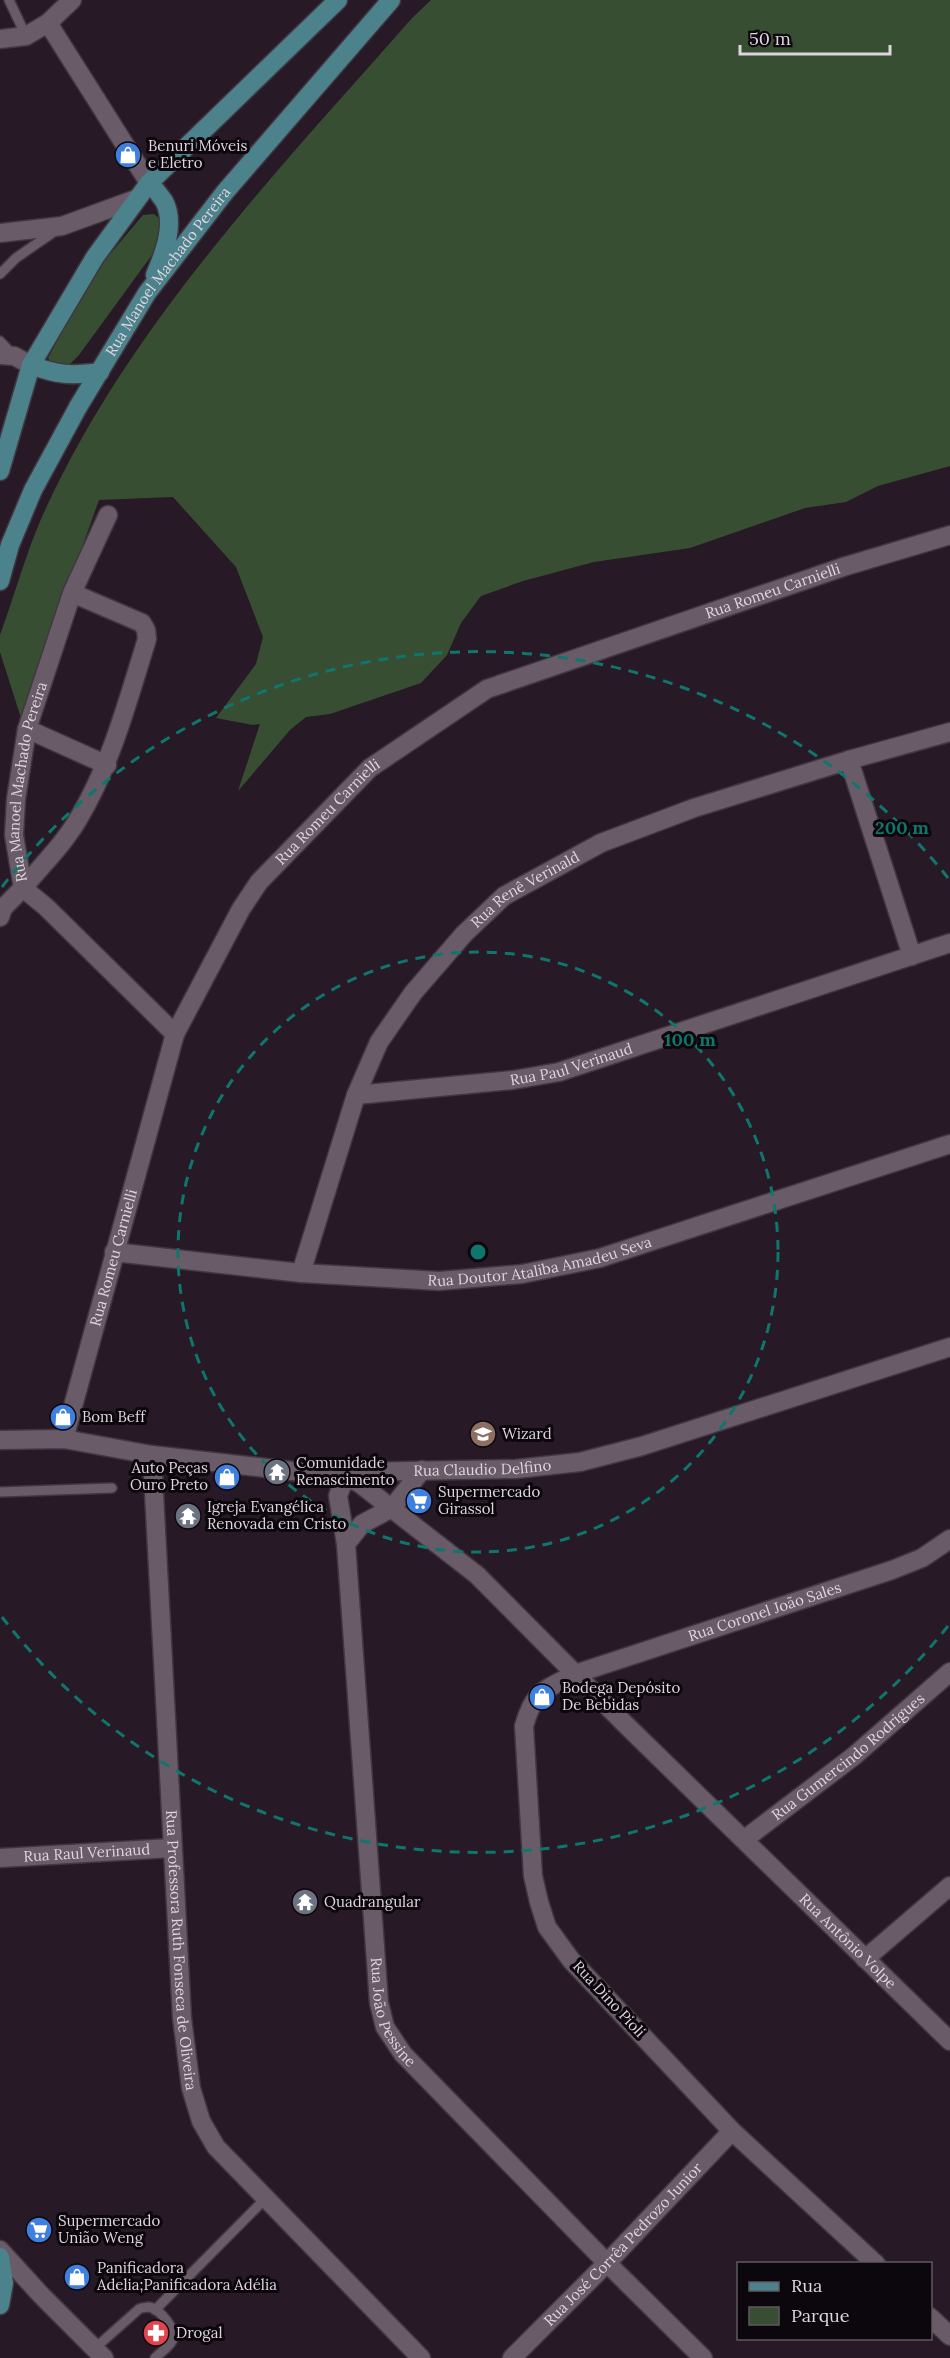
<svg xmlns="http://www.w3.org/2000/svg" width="950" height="2358" font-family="Lora,serif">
  <rect width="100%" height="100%" fill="#271a26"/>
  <!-- green -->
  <g fill="#374e33">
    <path d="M431 0H950V466L878 486 846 502 805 508 690 548 594 562 523 581 481 596 461 623 447 655 421 683 330 714 306 717 290 730 238 791 260 724 253 725 216 718 256 664 263 637 236 567 173 497 99 500 21 718 0 652V635C14 597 25 556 41 519 127 327 276 173 413 17Z"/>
    <path d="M154 214 161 220 157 248 79 355 66 368 53 366 48 358 93 274 143 215Z"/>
  </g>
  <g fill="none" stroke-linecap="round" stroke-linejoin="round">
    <defs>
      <g id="service">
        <path d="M9 0 26 36"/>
        <path d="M0 274 16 258 55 231"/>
        <path d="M0 341 13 355"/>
        <path d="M0 1492 112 1488"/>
        <path d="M155 2310 266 2198"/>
        <path d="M94 2349 139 2309C140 2308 148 2307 149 2307 159 2308 178 2330 172 2341 169 2347 160 2353 155 2358"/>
      </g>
      <g id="minor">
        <path d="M48 23 149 183"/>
        <path d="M0 39 26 36 48 23 72 0"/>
        <path d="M0 233 62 226 136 199"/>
        <path d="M0 355 14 356 31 365"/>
        <path id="s1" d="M72 593 142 623 146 630 147 639C128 700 112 761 80 816 65 843 42 865 23 888L14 835 16 799 27 729 72 593 108 515"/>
        <path d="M27 729 107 765"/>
        <path d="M849 760 912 956"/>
        <path d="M0 917 3 908 23 888 46 907 175 1034"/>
        <path id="s2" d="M356 1095 513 1080 559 1072 950 943"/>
        <path id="s3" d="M114 1252 301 1273 439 1281 522 1274 600 1258 950 1144"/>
        <path id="s4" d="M301 1273 356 1095 379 1042 413 993 464 934 504 896 601 843 694 808 849 760 950 732"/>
        <path id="s5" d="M64 1439 175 1034 241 909 259 882 370 768 487 689 846 566 950 535"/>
        <path id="s6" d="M0 1440 64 1439 152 1455 345 1477 358 1472 516 1469 580 1462 642 1446 950 1347"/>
        <path id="s7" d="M152 1455 182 2018 191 2088 201 2121 216 2147 421 2358"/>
        <path id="s8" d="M345 1477 338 1496 346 1544 379 2003 385 2027 403 2054 607 2263 703 2358"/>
        <path id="s9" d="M345 1477 359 1483 477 1575 624 1723 950 2041"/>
        <path d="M346 1544 362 1524 392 1508 422 1470"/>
        <path id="s10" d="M745 1839 854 1756 950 1672"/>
        <path id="s11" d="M0 1858 172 1848"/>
        <path d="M865 1959 950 1886"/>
        <path id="s12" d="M876 2264 732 2131 571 1960 547 1927 539 1902 533 1876 524 1726C534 1690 545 1690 575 1674L892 1570 922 1558 950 1539"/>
        <path d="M930 2317 950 2336"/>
        <path id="s13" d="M512 2358 607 2263 732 2131"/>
      </g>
      <path id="tertiary" d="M0 2250 41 2295 104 2358"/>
      <g id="primary">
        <path d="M149 183C154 188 160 195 164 201 176 223 164 254 155 275"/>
        <path d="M31 365C57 375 71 376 100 372"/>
        <path d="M0 471 31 365 95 257 149 183 338 0"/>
        <path id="s14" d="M0 581 10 545 33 490 78 407 147 293 225 192 391 0"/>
        <path d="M0 2257 4 2283 0 2305"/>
      </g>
    </defs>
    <!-- service casing -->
    <use href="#service" stroke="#413740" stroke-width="12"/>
    <!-- minor casing -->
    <use href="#minor" stroke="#413740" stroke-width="21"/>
    <!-- tertiary casing -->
    <use href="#tertiary" stroke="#413740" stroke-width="21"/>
    <!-- primary casing -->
    <use href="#primary" stroke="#413740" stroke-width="21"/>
    <!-- service -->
    <use href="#service" stroke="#6a5b69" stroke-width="9"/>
    <!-- minor -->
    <use href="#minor" stroke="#6a5b69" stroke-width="18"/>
    <!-- tertiary -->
    <use href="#tertiary" stroke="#6a5b69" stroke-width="18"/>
    <!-- primary -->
    <use href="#primary" stroke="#4c828c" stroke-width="18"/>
  </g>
  <!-- distance rings -->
  <g fill="none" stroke="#0f766e" stroke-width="3" stroke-dasharray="10 8">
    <circle cx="478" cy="1252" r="300"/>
    <path d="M948 1626A600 600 0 0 1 2 1617M2 887A600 600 0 0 1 948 878"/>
  </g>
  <!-- icons -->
  <defs>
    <symbol id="shop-disc" viewBox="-11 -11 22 22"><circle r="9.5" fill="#3f7fe0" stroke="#0c070c"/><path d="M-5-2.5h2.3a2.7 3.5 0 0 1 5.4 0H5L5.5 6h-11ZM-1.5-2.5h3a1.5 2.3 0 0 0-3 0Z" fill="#fff"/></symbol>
    <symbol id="school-disc" viewBox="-11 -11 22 22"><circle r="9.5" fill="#8d6e63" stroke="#0c070c"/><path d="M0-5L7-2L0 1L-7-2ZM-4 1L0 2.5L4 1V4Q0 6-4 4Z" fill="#fff"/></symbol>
    <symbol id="temple-disc" viewBox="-11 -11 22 22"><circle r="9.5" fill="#6b7280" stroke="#0c070c"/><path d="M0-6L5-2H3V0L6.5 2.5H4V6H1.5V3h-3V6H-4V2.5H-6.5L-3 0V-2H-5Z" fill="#fff"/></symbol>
    <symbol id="supermarket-disc" viewBox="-11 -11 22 22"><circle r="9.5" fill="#3f7fe0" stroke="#0c070c"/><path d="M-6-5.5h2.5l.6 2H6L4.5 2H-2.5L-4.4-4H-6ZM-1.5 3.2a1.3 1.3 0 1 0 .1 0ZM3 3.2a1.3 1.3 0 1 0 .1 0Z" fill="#fff"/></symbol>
    <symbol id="pharmacy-disc" viewBox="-11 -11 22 22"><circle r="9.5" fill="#e0444e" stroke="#0c070c"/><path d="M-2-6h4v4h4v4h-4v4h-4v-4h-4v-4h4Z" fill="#fff"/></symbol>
  </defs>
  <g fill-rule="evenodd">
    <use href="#shop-disc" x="113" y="140" width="30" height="30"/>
    <use href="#shop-disc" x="48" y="1402" width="30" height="30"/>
    <use href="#school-disc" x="468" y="1419" width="30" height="30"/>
    <use href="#temple-disc" x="262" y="1457" width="30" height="30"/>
    <use href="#shop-disc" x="212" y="1462" width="30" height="30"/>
    <use href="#supermarket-disc" x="404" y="1486" width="30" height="30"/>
    <use href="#temple-disc" x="173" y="1501" width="30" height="30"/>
    <use href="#shop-disc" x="527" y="1682" width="30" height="30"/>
    <use href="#temple-disc" x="290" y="1887" width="30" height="30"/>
    <use href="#supermarket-disc" x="24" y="2215" width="30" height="30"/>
    <use href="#shop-disc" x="62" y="2262" width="30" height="30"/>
    <use href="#pharmacy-disc" x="141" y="2318" width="30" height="30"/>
  </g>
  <g text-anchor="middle" stroke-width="6" stroke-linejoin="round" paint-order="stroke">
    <!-- poi labels -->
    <g font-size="15" fill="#ded5dd" stroke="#0c070c" text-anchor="start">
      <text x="148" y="151">Benuri Móveis<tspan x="148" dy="17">e Eletro</tspan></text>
      <text x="82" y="1422">Bom Beff</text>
      <text x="502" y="1439">Wizard</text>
      <text x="296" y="1468">Comunidade<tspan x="296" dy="17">Renascimento</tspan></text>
      <text x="208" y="1473" text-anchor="end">Auto Peças<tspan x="208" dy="17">Ouro Preto</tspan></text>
      <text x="438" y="1497">Supermercado<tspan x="438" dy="17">Girassol</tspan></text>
      <text x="207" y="1512">Igreja Evangélica<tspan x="207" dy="17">Renovada em Cristo</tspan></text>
      <text x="562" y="1693">Bodega Depósito<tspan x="562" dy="17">De Bebidas</tspan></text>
      <text x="324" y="1907">Quadrangular</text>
      <text x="58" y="2226">Supermercado<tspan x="58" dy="17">União Weng</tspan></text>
      <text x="97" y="2273">Panificadora<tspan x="97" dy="17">Adelia;Panificadora Adélia</tspan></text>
      <text x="176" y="2338">Drogal</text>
    </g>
    <!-- street labels -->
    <g font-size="15" fill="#ded5dd" stroke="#0c070c">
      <text dy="5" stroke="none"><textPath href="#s14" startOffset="354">Rua Manoel Machado Pereira</textPath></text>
      <text dy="5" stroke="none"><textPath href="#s5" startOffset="1196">Rua Romeu Carnielli</textPath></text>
      <text dy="5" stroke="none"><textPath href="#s1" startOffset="483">Rua Manoel Machado Pereira</textPath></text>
      <text dy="5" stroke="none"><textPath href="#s5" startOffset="692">Rua Romeu Carnielli</textPath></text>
      <text dy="5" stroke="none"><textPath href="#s4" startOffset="458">Rua Renê Verinald</textPath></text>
      <text dy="5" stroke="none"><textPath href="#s2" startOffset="218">Rua Paul Verinaud</textPath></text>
      <text dy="5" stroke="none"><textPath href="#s5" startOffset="188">Rua Romeu Carnielli</textPath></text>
      <text dy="5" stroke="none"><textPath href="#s3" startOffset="429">Rua Doutor Ataliba Amadeu Seva</textPath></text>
      <text dy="5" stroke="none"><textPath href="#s6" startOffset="486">Rua Claudio Delfino</textPath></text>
      <text dy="5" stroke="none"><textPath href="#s12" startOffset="951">Rua Coronel João Sales</textPath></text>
      <text dy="5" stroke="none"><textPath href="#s10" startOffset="132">Rua Gumercindo Rodrigues</textPath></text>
      <text dy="5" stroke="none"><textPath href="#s11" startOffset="87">Rua Raul Verinaud</textPath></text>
      <text dy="5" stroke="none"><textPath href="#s9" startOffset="686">Rua Antônio Volpe</textPath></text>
      <text dy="5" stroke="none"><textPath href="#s7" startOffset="496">Rua Professora Ruth Fonseca de Oliveira</textPath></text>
      <text transform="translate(609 1999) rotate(47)" y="5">Rua Dino Pioli</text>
      <text dy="5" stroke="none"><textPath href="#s8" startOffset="542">Rua João Pessine</textPath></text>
      <text dy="5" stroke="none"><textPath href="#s13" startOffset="159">Rua José Corrêa Pedrozo Junior</textPath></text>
    </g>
  </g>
  <circle cx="478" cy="1252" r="9" fill="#0f766e" stroke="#0c070c" stroke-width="3"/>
  <g font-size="18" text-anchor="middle" font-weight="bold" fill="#0f766e" stroke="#0c070c" stroke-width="6" stroke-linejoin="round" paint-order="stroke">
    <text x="902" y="834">200 m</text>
    <text x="690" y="1046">100 m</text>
  </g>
  <!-- legend -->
  <rect x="737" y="2262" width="195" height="78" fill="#0c070c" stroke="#605960" stroke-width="1.5"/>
  <rect x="749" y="2282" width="30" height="9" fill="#4c828c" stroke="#605960" stroke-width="1.5"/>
  <text x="791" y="2292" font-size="18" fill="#ded5dd">Rua</text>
  <rect x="749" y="2307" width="30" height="18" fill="#374e33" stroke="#605960" stroke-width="1.5"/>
  <text x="791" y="2322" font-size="18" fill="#ded5dd">Parque</text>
  <!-- scale -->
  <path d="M740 45v9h150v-9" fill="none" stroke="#ded5dd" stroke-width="3"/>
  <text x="749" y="45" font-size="18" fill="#ded5dd" stroke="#0c070c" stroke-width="4.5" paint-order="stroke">50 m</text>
</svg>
